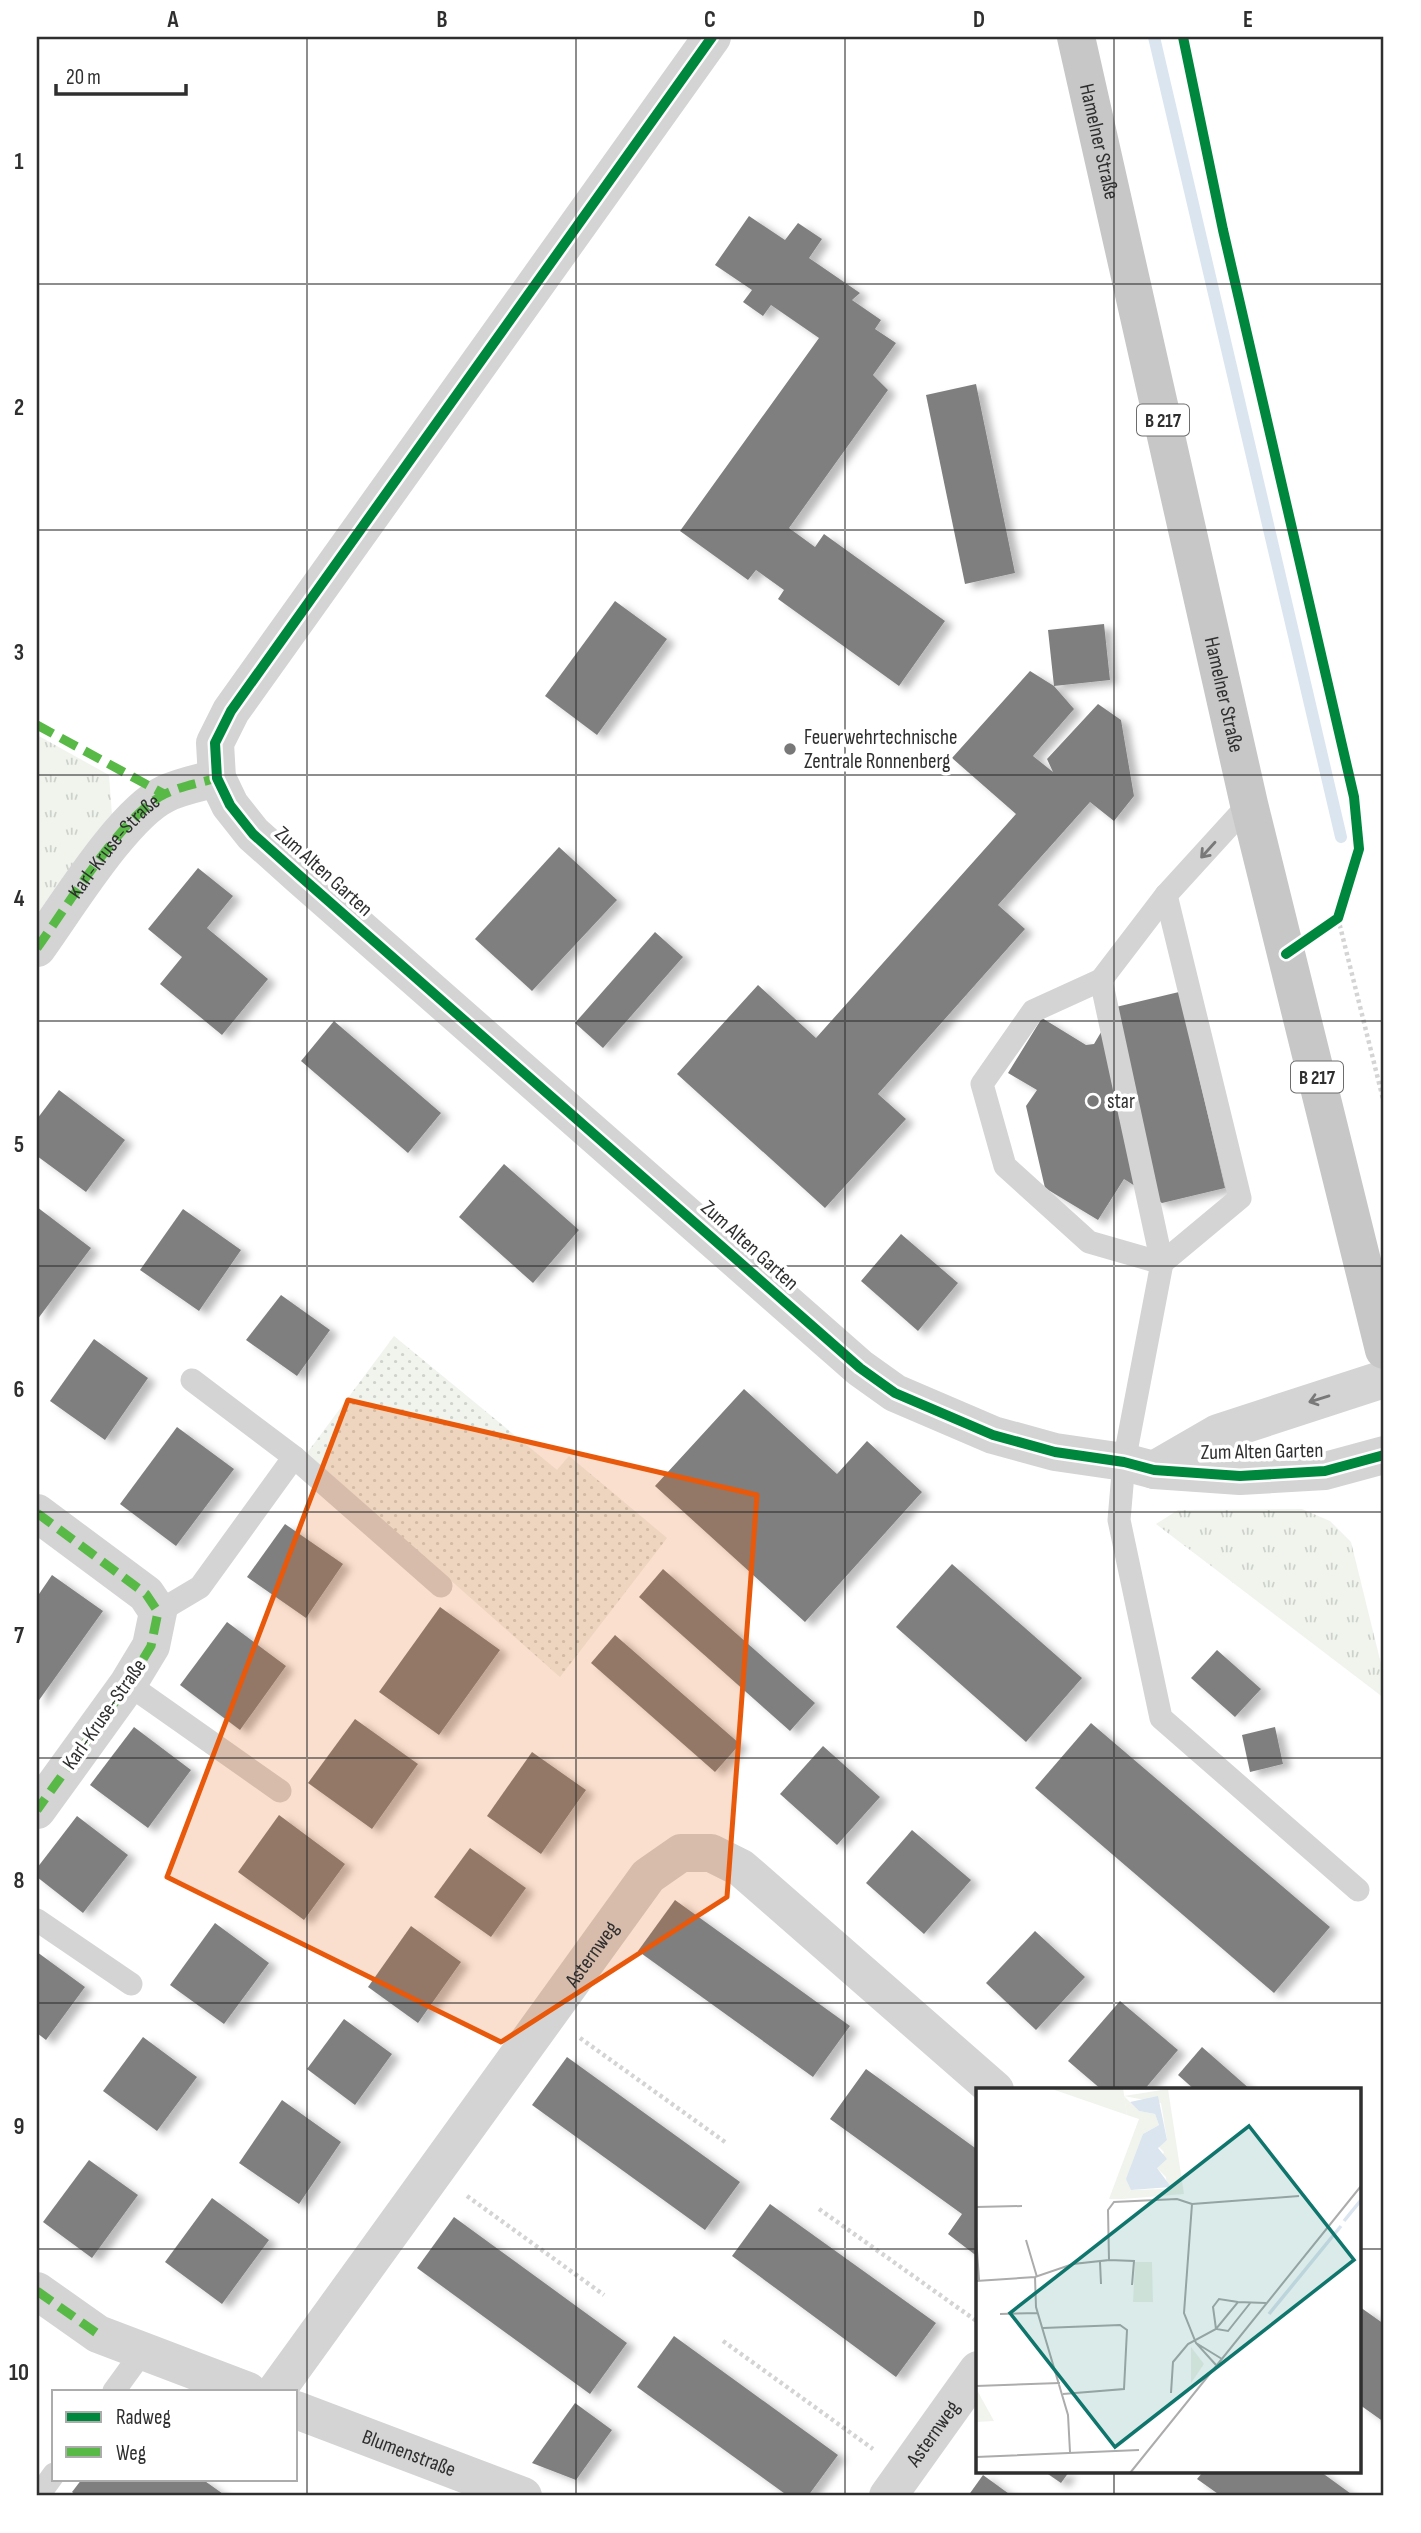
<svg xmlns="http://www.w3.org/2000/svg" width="1421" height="2533" font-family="'Sofia Sans Condensed',sans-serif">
  <defs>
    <pattern id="grass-tufts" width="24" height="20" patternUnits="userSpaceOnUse" patternTransform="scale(1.75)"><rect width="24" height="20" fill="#f0f4ed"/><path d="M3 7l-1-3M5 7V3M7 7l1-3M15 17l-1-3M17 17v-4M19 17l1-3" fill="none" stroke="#ced2cc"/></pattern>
    <pattern id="park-dots" width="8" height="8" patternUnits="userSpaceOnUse" patternTransform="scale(1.75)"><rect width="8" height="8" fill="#f0f4ed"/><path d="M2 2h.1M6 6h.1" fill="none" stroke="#ced2cc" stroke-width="1.8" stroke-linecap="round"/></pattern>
    <filter id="shadow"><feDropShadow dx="8" dy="4.5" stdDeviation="3.5" flood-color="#0004"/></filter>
  </defs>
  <rect width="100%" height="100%" fill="#fff"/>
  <!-- grass -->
  <g fill="url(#grass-tufts)">
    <path d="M37 735 109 775 112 815 37 920Z"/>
    <path d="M1302 1509 1330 1521 1351 1542 1384 1676V1698L1156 1524 1178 1510Z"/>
  </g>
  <!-- park -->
  <path fill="url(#park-dots)" d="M394 1336 557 1470 569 1456 667 1538 560 1677 307 1453Z"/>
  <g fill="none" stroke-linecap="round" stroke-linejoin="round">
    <!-- stream -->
    <path stroke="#dbe5f0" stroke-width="12" d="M1154 37 1341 837"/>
  </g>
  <!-- building -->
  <g fill="#7f7f7f" filter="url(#shadow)">
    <path d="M749 216 785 240 798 223 822 239 809 258 860 293 852 300 881 320 875 329 896 343 873 375 888 390 789 528 815 547 824 534 945 621 899 686 778 599 784 590 756 570 748 580 680 531 819 338 771 305 763 316 743 302 752 290 715 265Z"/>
    <path d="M976 384 1015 573 965 584 926 395Z"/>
    <path d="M615 601 667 639 597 735 545 696Z"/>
    <path d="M1104 624 1110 680 1054 686 1074 709 1033 756 1053 772 1047 759 1098 704 1121 720 1134 796 1114 821 1090 802 998 905 1025 929 878 1094 906 1119 825 1208 677 1074 758 985 816 1038 1016 814 952 758 1030 671 1054 686 1048 630Z"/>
    <path d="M559 847 617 900 532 991 475 939Z"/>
    <path d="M198 868 233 896 207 928 268 979 222 1035 160 984 182 957 148 929Z"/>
    <path d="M655 932 683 957 603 1048 575 1023Z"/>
    <path d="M1179 992 1225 1188 1162 1203 1124 1179 1098 1220 1045 1188 1026 1106 1037 1090 1008 1073 1042 1018 1086 1045 1094 1044 1116 1007Z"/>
    <path d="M334 1021 441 1113 408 1153 301 1061Z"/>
    <path d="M59 1090 125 1140 86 1192 37 1156V1119Z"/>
    <path d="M504 1164 579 1230 533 1283 459 1217Z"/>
    <path d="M37 1207 91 1248 37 1320Z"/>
    <path d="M183 1209 241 1250 199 1311 140 1270Z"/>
    <path d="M901 1234 958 1283 918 1331 861 1281Z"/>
    <path d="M281 1295 330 1330 297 1376 246 1340Z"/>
    <path d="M94 1339 148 1378 105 1440 50 1401Z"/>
    <path d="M744 1389 837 1474 867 1441 922 1492 805 1622 655 1486Z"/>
    <path d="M177 1427 234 1469 176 1546 120 1504Z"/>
    <path d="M285 1524 343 1564 306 1618 247 1577Z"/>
    <path d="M952 1564 1082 1678 1026 1742 896 1627Z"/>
    <path d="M663 1569 815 1703 790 1731 639 1597Z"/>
    <path d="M52 1575 103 1611 37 1703V1597Z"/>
    <path d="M440 1607 500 1650 439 1735 379 1692Z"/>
    <path d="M227 1622 286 1666 240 1730 180 1685Z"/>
    <path d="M615 1635 740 1744 715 1772 591 1663Z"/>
    <path d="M1217 1650 1261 1689 1235 1717 1191 1678Z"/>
    <path d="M355 1719 418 1764 372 1829 308 1783Z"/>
    <path d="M1091 1723 1330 1927 1274 1993 1035 1788Z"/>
    <path d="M134 1727 191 1770 148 1828 90 1785Z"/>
    <path d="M1275 1727 1283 1764 1250 1772 1242 1735Z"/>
    <path d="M823 1746 880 1797 837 1845 780 1794Z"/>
    <path d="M532 1752 586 1790 541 1854 487 1816Z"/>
    <path d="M279 1815 345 1864 304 1920 238 1872Z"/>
    <path d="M77 1816 128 1855 83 1913 37 1877V1868Z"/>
    <path d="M912 1830 971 1880 924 1934 866 1883Z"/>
    <path d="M470 1848 526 1888 491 1937 434 1897Z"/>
    <path d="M675 1900 850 2026 813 2077 638 1951Z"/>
    <path d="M215 1923 269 1963 224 2024 170 1985Z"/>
    <path d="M411 1926 461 1962 418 2023 368 1987Z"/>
    <path d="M1035 1931 1085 1977 1036 2030 986 1983Z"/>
    <path d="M37 1952 85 1987 46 2040 37 2033Z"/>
    <path d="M1120 2001 1178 2050 1144 2090H1102L1068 2061Z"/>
    <path d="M344 2019 392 2054 355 2105 307 2069Z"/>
    <path d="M143 2037 197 2077 157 2131 103 2091Z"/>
    <path d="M1202 2047 1251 2090H1195L1178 2075Z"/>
    <path d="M567 2057 740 2182 705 2230 532 2105Z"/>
    <path d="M866 2069 978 2150V2257L948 2234 962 2214 830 2119Z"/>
    <path d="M282 2100 341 2142 299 2204 239 2163Z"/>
    <path d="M89 2160 138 2195 92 2258 43 2222Z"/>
    <path d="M212 2198 269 2240 222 2304 165 2262Z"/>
    <path d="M770 2204 936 2323 896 2377 732 2256Z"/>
    <path d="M454 2217 627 2343 590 2394 417 2268Z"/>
    <path d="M1360 2307 1384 2324V2422L1360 2405Z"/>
    <path d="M674 2336 838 2455 808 2496H788L637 2387Z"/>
    <path d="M575 2403 612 2430 576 2480 532 2463Z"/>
    <path d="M1045 2472H1069L1061 2483Z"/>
    <path d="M1203 2472H1321L1354 2496H1221L1197 2479Z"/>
    <path d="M983 2475 1012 2496H968Z"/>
    <path d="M82 2479H202L226 2496H77L72 2492Z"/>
  </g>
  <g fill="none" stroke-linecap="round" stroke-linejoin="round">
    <!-- path -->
    <g stroke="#d4d4d4" stroke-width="4.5" stroke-dasharray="3.5 3.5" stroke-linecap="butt">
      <path d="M1338 918 1384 1103"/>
      <path d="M580 2038 725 2142"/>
      <path d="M467 2196 604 2295"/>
      <path d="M819 2209 978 2322"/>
      <path d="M723 2341 873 2449"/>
    </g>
    <!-- service -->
    <g stroke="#d4d4d4" stroke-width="23">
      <path d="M1249 804 1166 895 1101 980 1162 1263 1124 1462 1119 1520 1161 1718 1358 1890"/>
      <path d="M1101 980 1033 1011 982 1084 1005 1166 1089 1242 1162 1263 1240 1198 1166 895"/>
      <path d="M192 1380 294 1457"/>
      <path d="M158 1612 200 1587 294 1457 441 1586"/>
      <path d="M128 1684 280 1791"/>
      <path d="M37 1920 131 1984"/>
      <path d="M114 2391 143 2351"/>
      <path d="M38 2496 54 2474"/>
    </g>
    <!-- minor -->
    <g stroke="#d4d4d4" stroke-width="38">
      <path d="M712 37 231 711 215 743 217 778 230 805 253 834 300 876 860 1368 895 1393 993 1435 1055 1452 1124 1462 1154 1470 1240 1476 1325 1471 1384 1455"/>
      <path d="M37 948C66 908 123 814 165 794 181 786 200 783 217 778"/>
      <path d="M1154 1470 1218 1433 1384 1379"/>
      <path d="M37 1513 146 1594 158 1612 151 1646 128 1684 37 1810"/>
      <path d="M37 2291 98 2334 248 2391"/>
      <path id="s1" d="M276 2391 648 1876 681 1853H711L741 1868 995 2090"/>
      <path id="s2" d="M296 2410 523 2496"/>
      <path id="s3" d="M888 2496 978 2370"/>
    </g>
    <!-- primary -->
    <path stroke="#c7c7c7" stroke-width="38" id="s4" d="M1076 37 1249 804 1384 1350"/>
    <!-- quiet -->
    <g stroke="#58b947" stroke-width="9" stroke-dasharray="18 9" stroke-linecap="butt">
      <path d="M37 725 164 794"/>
      <path id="s5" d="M37 948C66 908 123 814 165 794 181 786 200 783 217 778"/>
      <path d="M37 1513 146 1594 158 1612 151 1646 128 1684 37 1810"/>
      <path d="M37 2291 98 2334"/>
    </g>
    <defs>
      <g id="cycleway">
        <path d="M712 37 231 711 215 743 217 778 230 805 253 834 300 876 860 1368 895 1393 993 1435 1055 1452 1124 1462 1154 1470 1240 1476 1325 1471 1384 1455"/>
        <path d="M1183 37 1223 230 1354 797 1359 849 1338 918 1286 954"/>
      </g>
    </defs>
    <!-- cycleway casing -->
    <use href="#cycleway" stroke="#fff" stroke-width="15"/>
    <!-- cycleway -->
    <use href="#cycleway" stroke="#00873e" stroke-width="10"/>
  </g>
  <!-- one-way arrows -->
  <defs><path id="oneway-shaft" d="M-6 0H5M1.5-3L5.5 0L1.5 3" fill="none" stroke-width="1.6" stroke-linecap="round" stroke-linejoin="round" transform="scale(1.75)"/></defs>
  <g stroke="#797979">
    <use href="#oneway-shaft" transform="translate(1208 850) rotate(132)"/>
    <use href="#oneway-shaft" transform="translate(1319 1399) rotate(163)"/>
  </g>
  <!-- marked area -->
  <path fill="#e8590c" fill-opacity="0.2" stroke="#e8590c" stroke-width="5" stroke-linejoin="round" d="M348 1400 757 1495 727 1897 501 2042 167 1877Z"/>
  <!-- grid -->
  <path fill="none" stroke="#2f2f2f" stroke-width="2" stroke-opacity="0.55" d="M307 37V2496M576 37V2496M845 37V2496M1114 37V2090M37 284H1384M37 530H1384M37 775H1384M37 1021H1384M37 1266H1384M37 1512H1384M37 1758H1384M37 2003H1384M37 2249H978M1360 2249H1384M1114 2472V2496"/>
  <!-- markers -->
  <g fill="#787878" stroke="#fff" stroke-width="2.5">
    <circle cx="790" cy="749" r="7"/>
    <circle cx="1093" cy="1101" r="7"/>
  </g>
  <g text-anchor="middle" stroke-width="7" stroke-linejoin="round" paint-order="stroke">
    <!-- shield labels -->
    <g fill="#fff" stroke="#6d6d6d" stroke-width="2">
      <rect x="1137" y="404.5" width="52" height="31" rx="5"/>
      <rect x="1291" y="1061.5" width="52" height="31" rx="5"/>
    </g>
    <g font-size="19" font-weight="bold" fill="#2f2f2f">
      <text x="1163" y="427">B 217</text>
      <text x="1317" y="1084">B 217</text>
    </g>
    <!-- street labels -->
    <g font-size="21" fill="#2f2f2f" stroke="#fff">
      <text dy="7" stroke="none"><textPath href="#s4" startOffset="107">Hamelner Straße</textPath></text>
      <text dy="7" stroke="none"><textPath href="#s4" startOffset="674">Hamelner Straße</textPath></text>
      <text dy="7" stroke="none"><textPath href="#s5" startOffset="128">Karl-Kruse-Straße</textPath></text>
      <text transform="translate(324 871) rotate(42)" y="7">Zum Alten Garten</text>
      <text transform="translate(750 1245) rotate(42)" y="7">Zum Alten Garten</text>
      <text transform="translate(1262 1451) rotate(-1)" y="7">Zum Alten Garten</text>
      <text transform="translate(104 1714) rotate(-55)" y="7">Karl-Kruse-Straße</text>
      <text dy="7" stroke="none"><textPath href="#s1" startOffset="539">Asternweg</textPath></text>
      <text dy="7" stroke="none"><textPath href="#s3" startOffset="77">Asternweg</textPath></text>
      <text dy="7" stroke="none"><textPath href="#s2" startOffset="121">Blumenstraße</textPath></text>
    </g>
    <!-- poi labels -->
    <g font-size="21" fill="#2f2f2f" stroke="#fff" text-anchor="start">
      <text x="804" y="744">Feuerwehrtechnische<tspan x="804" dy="24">Zentrale Ronnenberg</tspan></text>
      <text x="1107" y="1108">star</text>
    </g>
  </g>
  <!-- overview -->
  <g transform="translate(976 2088)">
    <rect width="385" height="385" fill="#fff"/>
    <path d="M192 1 208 106 147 111 155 102 191 101 190 89 181 80 188 64 182 58 191 52 185 15 148 8ZM215 259 228 276 215 295Z" fill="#f0f4ed"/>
    <path d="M148 8 163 23 179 26 183 37 167 46 155 102 147 111H133L163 31 151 27Z" fill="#f0f4ed"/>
    <path d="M73 0H147L151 27ZM159 174H176L177 214H157ZM1 302 18 333 0 334Z" fill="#f0f4ed"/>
    <path d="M182 8 191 52 182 60 191 71 181 80 195 99 155 102 150 91 167 46 183 37 179 26 163 23 154 14Z" fill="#dbe5f0"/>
    <path fill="none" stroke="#dbe5f0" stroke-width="3.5" d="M368 133 385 112M293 226 365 138"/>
    <path fill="none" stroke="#acacac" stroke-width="2" d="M216 116 208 225 220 255 240 277M216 116 323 108M0 119 46 118M0 148 3 192M50 152 61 189M133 172 158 173 156 197M124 174 125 196M59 189 60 219 92 327 94 364M0 193 59 189 97 176 133 172 132 122 138 114 201 111 216 116M262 214 243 211 237 219 240 241 252 243 275 214M24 226 62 225M67 240 144 237 151 242 148 301 87 306M220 255 246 271M0 298 84 295M195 305 197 274 212 256 240 241 262 214 290 215M0 369 163 362M154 385 385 98"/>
    <path fill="#0f766e" fill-opacity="0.15" stroke="#0f766e" stroke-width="3.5" d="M273 38 378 172 139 359 34 225Z"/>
    <rect width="385" height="385" fill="none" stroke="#2f2f2f" stroke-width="3.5"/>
  </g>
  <!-- border -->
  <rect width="1421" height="2533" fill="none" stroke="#ffffff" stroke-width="77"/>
  <!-- legend -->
  <rect x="52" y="2390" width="245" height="91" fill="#ffffff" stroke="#acacac" stroke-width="2"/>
  <rect x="66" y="2412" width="35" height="10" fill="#00873e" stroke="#acacac" stroke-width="2"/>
  <text x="116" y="2424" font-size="21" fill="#2f2f2f">Radweg</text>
  <rect x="66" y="2447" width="35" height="10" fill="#58b947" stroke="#acacac" stroke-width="2"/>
  <text x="116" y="2460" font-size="21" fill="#2f2f2f">Weg</text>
  <!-- scale -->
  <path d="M56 84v10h130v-10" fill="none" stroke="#2f2f2f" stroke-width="3.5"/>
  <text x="66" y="84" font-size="21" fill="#2f2f2f" stroke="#ffffff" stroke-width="5" paint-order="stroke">20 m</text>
  <rect x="38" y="38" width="1344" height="2456" fill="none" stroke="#2f2f2f" stroke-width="2.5"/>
  <g font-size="23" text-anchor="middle" font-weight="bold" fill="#2f2f2f">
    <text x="173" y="27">A</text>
    <text x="442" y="27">B</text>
    <text x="710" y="27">C</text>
    <text x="979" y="27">D</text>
    <text x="1248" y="27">E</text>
    <text x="19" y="169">1</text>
    <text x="19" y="415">2</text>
    <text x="19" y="660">3</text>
    <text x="19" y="906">4</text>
    <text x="19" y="1152">5</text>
    <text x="19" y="1397">6</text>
    <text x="19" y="1643">7</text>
    <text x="19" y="1888">8</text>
    <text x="19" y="2134">9</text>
    <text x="19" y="2380">10</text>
  </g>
</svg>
